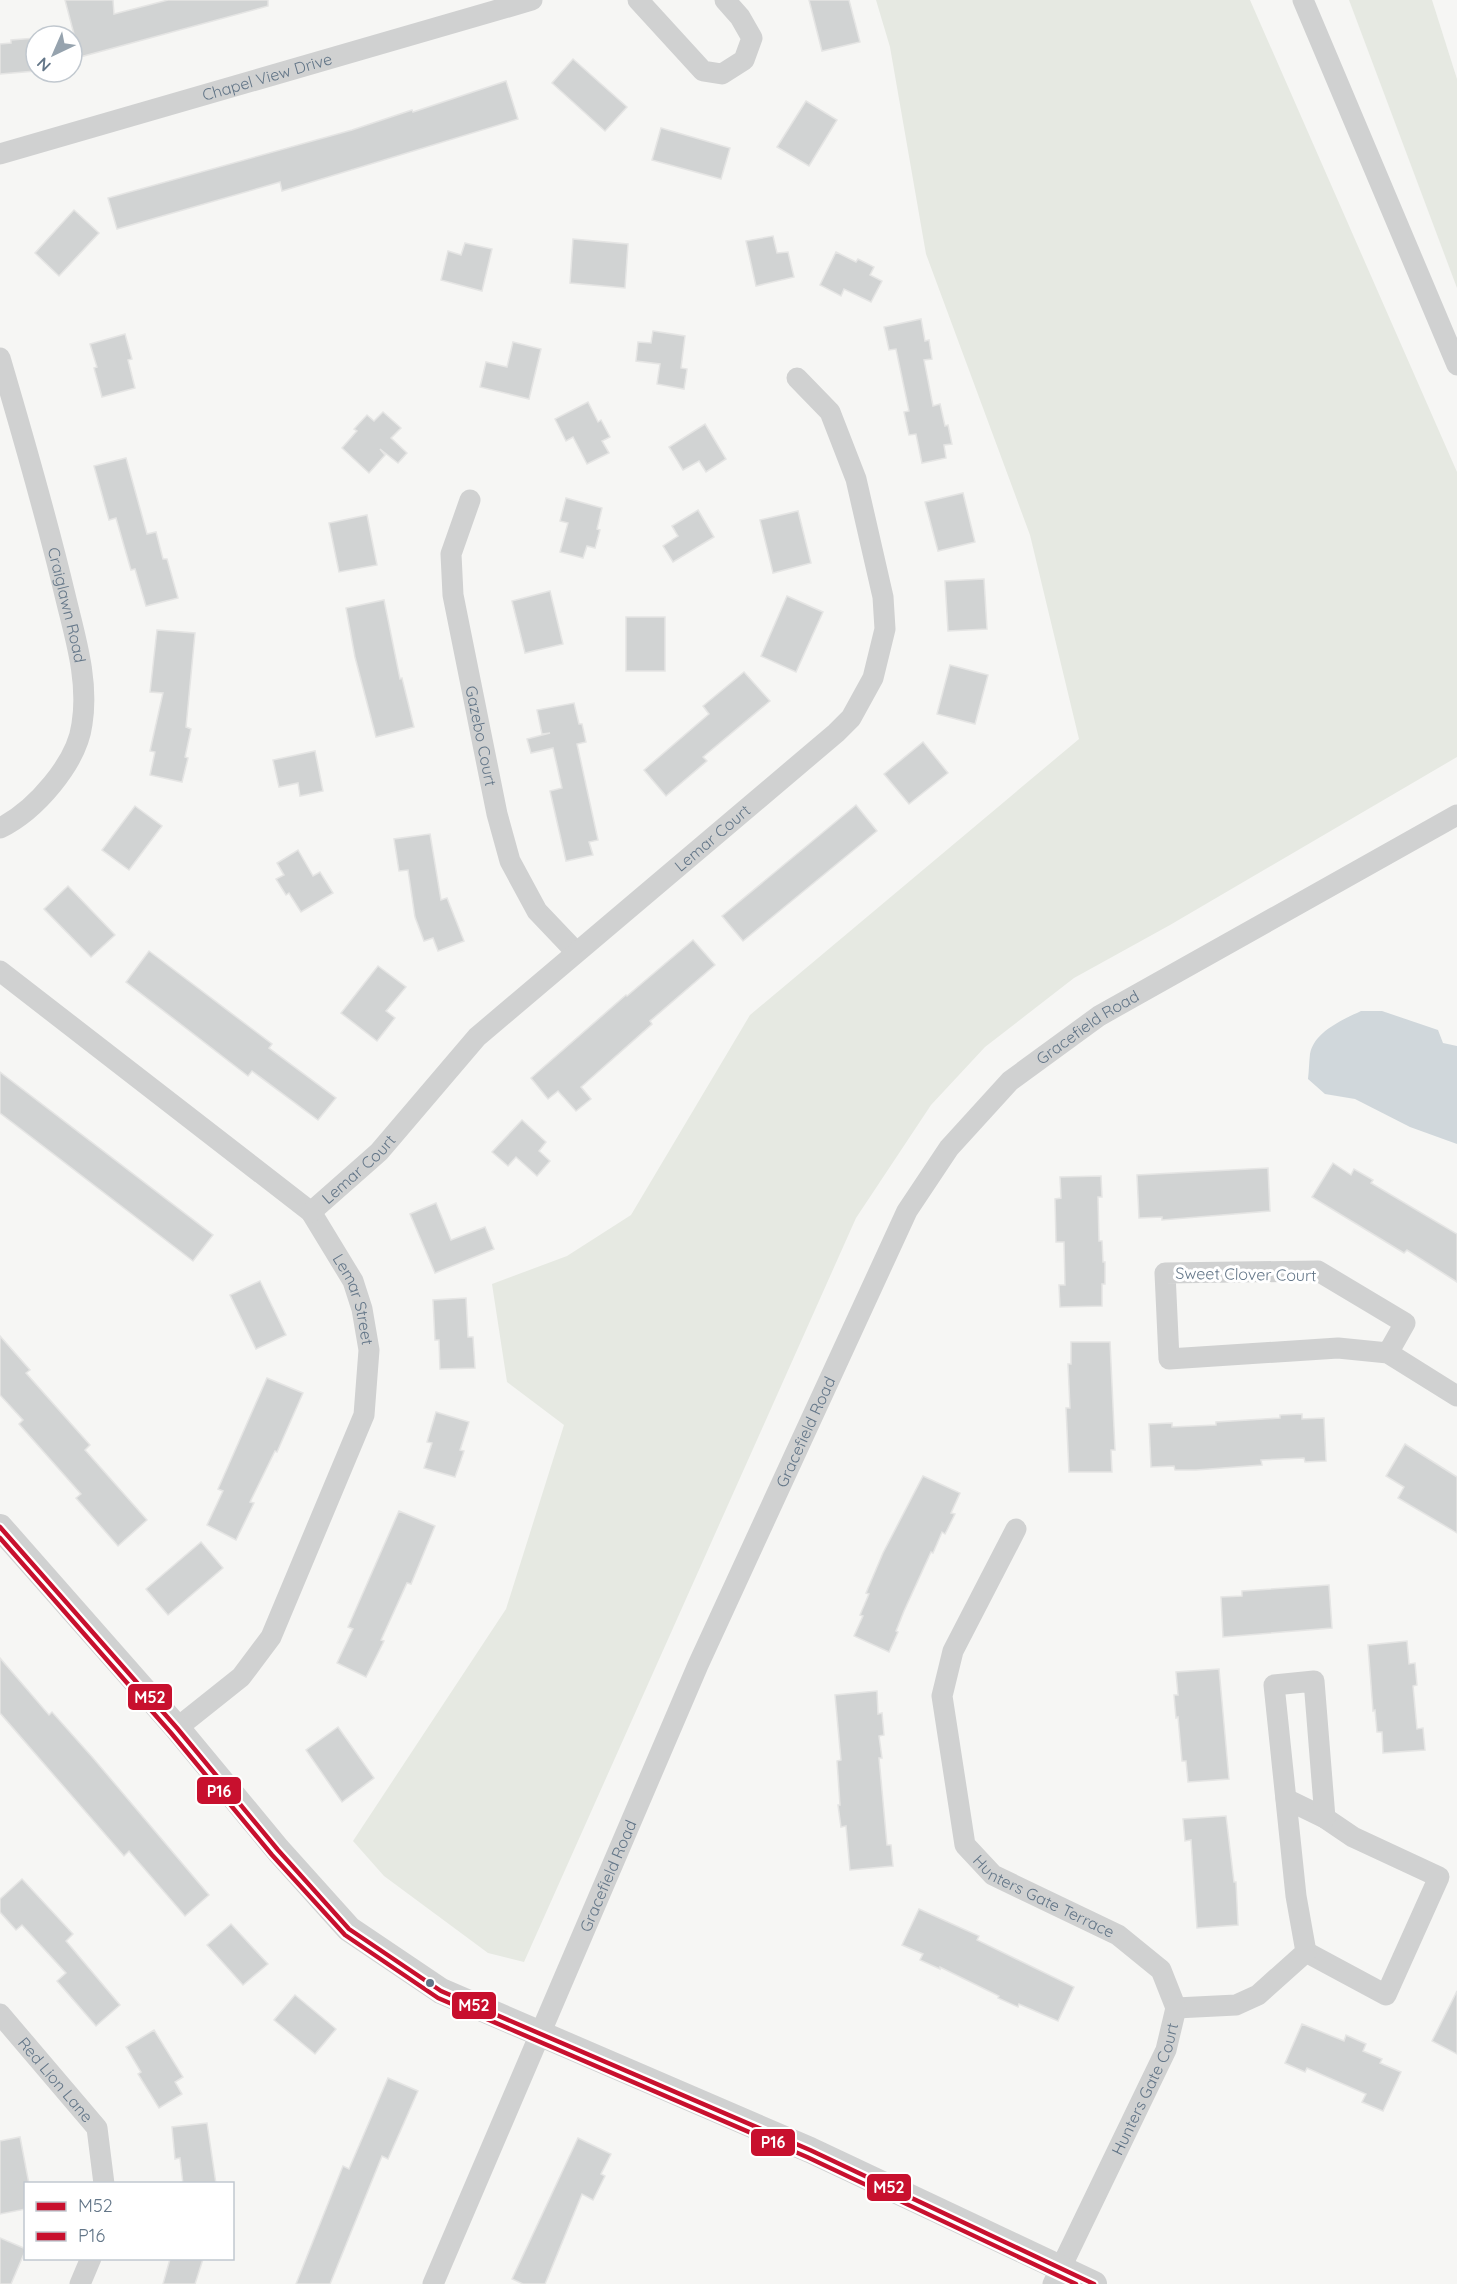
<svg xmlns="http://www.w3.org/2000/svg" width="1457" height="2284" font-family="Quicksand,sans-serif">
  <rect width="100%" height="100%" fill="#f6f6f4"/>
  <!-- green -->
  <g fill="#e6e9e2">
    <path d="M876 0H1250L1457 472V757L1170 925 1074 978 985 1047 931 1105 856 1218 524 1962 488 1953 384 1876 353 1841 506 1609 564 1425 507 1382 492 1284 567 1256 631 1215 750 1015 1079 739 1030 535 926 254 890 47Z"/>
    <path d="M1349 0H1432L1457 79V288Z"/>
  </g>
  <!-- water -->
  <path fill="#d0d7db" d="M1361 1011H1382L1438 1030 1443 1043 1457 1046V1144L1410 1127 1355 1099 1325 1094 1308 1079C1309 1071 1309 1062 1310 1054 1314 1032 1342 1020 1361 1011Z"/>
  <!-- building -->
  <g fill="#d1d3d3" stroke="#e5e5e4" stroke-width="1.5">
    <path d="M65 0H113L114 14 168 0H268V6L80 57Z"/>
    <path d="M809 0H849L860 42 822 51Z"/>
    <path d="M36 38V71L0 74V44L11 43V40Z"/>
    <path d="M573 59 627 107 605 131 552 83Z"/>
    <path d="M506 81 518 119 282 191 280 182 117 229 108 198 352 130 412 110 413 112Z"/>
    <path d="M806 101 837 120 809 166 777 147Z"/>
    <path d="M661 128 730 148 721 179 652 160Z"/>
    <path d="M74 210 99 233 59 276 35 253Z"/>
    <path d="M773 236 777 253 788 252 794 277 756 286 746 241Z"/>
    <path d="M573 239 628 244 625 288 570 283Z"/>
    <path d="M465 243 492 249 482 291 441 280 448 251 461 255Z"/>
    <path d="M836 252 856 262 858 259 874 267 870 275 882 281 871 302 844 289 841 296 820 285Z"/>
    <path d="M921 319 925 341 929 340 932 359 924 360 933 406 940 404 945 426 948 425 952 444 944 445 946 458 922 463 916 434 909 435 904 412 909 411 896 349 889 350 884 327Z"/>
    <path d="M653 331 685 336 681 368 687 369 684 389 657 384 660 364 636 361 638 342 651 343Z"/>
    <path d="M125 334 132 359 128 360 135 388 102 397 94 368 97 367 90 344Z"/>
    <path d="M513 342 541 349 529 399 480 387 486 362 507 367Z"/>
    <path d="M588 402 598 422 601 420 610 437 602 441 609 453 587 464 573 437 566 441 555 419Z"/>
    <path d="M383 412 401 428 391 438 407 453 398 463 380 449 385 455 369 473 342 448 357 431 354 429 367 415 374 421Z"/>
    <path d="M705 424 726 459 706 472 699 461 683 470 669 447Z"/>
    <path d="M126 458 147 534 156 532 163 559H167L178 598 146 606 135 569 131 570 116 518 109 520 94 466Z"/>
    <path d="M963 493 975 542 938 551 925 502Z"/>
    <path d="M566 498 602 508 597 529 600 530 595 548 587 546 583 558 560 552 568 523 560 521Z"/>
    <path d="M698 510 714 537 673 562 663 546 678 536 672 526Z"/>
    <path d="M798 511 811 563 773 573 760 520Z"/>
    <path d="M367 515 377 565 339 572 329 523Z"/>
    <path d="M984 579 987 629 948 631 945 581Z"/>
    <path d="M550 591 563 644 525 653 512 601Z"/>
    <path d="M787 596 823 612 796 672 761 656Z"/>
    <path d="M384 600 400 679 402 678 414 727 376 737 355 657 346 608Z"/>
    <rect x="626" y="617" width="39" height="54"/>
    <path d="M157 630 195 633 186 727 191 729 185 757 188 758 182 782 150 775 155 752 150 751 163 693 150 692Z"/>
    <path d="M950 665 988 675 975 724 937 714Z"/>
    <path d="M744 672 770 701 703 757 707 761 666 796 644 770 709 714 703 706Z"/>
    <path d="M574 703 579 724H582L586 742 577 744 598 840 589 842 593 855 566 861 550 791 562 788 553 748 531 753 527 739 550 733 542 734 537 710Z"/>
    <path d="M923 742 948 773 909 804 884 774Z"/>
    <path d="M315 751 323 791 300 796 298 783 279 787 273 760Z"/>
    <path d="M856 805 877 831 743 941 722 916Z"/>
    <path d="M135 806 162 826 129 870 102 850Z"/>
    <path d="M430 834 441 900 447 898 464 941 438 951 433 938 424 941 415 917 408 870 399 871 394 839Z"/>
    <path d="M298 850 313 876 320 872 333 893 301 912 289 893 286 895 276 879 284 875 277 863Z"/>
    <path d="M68 886 115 935 91 957 44 909Z"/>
    <path d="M693 940 715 965 650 1021 652 1024 581 1087 591 1099 576 1111 558 1091 548 1099 531 1078 626 995 627 996Z"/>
    <path d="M149 951 272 1044 269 1048 336 1098 318 1120 252 1071 248 1076 126 982Z"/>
    <path d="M378 966 406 987 386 1011 395 1018 377 1041 341 1013Z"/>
    <path d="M0 1072 213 1235 193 1261 0 1113Z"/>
    <path d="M522 1120 546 1142 539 1151 550 1161 537 1176 516 1157 508 1166 492 1152Z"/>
    <path d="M1333 1163 1351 1175 1354 1169 1373 1180 1371 1183 1457 1234V1282L1407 1250 1404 1253 1312 1197Z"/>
    <path d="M1268 1168 1270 1211 1162 1220V1217L1139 1218 1137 1175Z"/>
    <path d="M1101 1176 1102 1197H1098L1099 1241H1102L1103 1262H1105V1284H1102V1306L1060 1307 1059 1285H1065L1064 1242H1056L1055 1199 1061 1198 1060 1177Z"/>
    <path d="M436 1203 451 1240 485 1227 494 1249 435 1273 410 1214Z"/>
    <path d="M260 1281 286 1335 256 1349 230 1295Z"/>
    <path d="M466 1298 468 1337H473L475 1368 440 1369 439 1340H435L433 1300Z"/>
    <path d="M0 1336 30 1370 26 1373 90 1445 85 1450 147 1520 118 1546 76 1498 81 1494 19 1424 23 1420 0 1395Z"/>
    <path d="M1071 1342H1110L1115 1450H1111L1112 1472H1069L1066 1408H1070L1068 1364H1071Z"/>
    <path d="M267 1378 303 1393 277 1452 275 1451 250 1502 254 1503 236 1540 207 1525 223 1491 218 1489Z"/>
    <path d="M436 1412 469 1422 460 1450 464 1451 455 1477 424 1468 432 1443 427 1442Z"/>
    <path d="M1302 1414V1419L1324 1418 1326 1461 1305 1462 1304 1458 1261 1460 1262 1465 1196 1470H1175L1174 1466 1151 1467 1149 1424 1172 1423V1427L1216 1425V1422L1280 1418V1415Z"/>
    <path d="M1405 1444 1457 1477V1533L1398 1498 1404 1487 1386 1476Z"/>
    <path d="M923 1476 960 1493 951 1513 955 1514 945 1534 942 1532 933 1553 931 1552 904 1611 896 1631 898 1632 889 1652 854 1636 863 1616 860 1615 869 1594 866 1593 883 1553Z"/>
    <path d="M399 1511 435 1526 411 1584 407 1583 381 1640 384 1641 366 1677 337 1663 353 1629 348 1627Z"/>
    <path d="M201 1542 223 1568 168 1615 146 1589Z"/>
    <path d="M1329 1585 1332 1628 1223 1637 1221 1597 1242 1596V1591Z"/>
    <path d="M1407 1641 1409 1664 1415 1663 1417 1685 1413 1686 1417 1729 1423 1728 1425 1750 1383 1753 1382 1732H1377L1375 1710 1373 1711 1368 1645Z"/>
    <path d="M0 1658 49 1715 52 1712 93 1758 209 1895 185 1916 129 1851 124 1856 0 1713Z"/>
    <path d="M1219 1669 1229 1779 1188 1782 1186 1761H1182L1178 1717 1176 1718 1174 1695H1178L1176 1672Z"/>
    <path d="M877 1691 878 1714 882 1713 884 1735 879 1736 882 1758H879L887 1845H891L893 1866 850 1870 846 1826 841 1827 838 1805H840L837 1761 841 1760 835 1695Z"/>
    <path d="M338 1727 374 1778 342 1802 306 1750Z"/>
    <path d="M1226 1816 1234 1882H1236L1238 1925 1197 1928 1191 1840 1185 1841 1183 1819Z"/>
    <path d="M22 1879 73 1934 66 1941 120 2005 96 2026 57 1981 66 1973 22 1925 16 1930 0 1912V1899Z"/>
    <path d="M919 1909 979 1936 977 1940 1074 1987 1058 2021 1019 2004 1018 2007 998 1998 999 1996 940 1967V1969L920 1960 923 1954 902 1945Z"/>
    <path d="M231 1924 268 1964 243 1985 207 1945Z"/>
    <path d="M1457 1991V2054L1432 2041Z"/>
    <path d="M295 1995 336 2029 315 2054 274 2020Z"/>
    <path d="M1302 2024 1344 2041 1346 2035 1366 2044 1363 2051 1382 2059 1380 2063 1401 2072 1383 2111 1362 2102 1366 2094 1307 2068 1305 2072 1285 2063Z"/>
    <path d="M154 2030 183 2077 175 2082 182 2094 159 2108 138 2074 141 2072 126 2047Z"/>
    <path d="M388 2078 418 2091 388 2159 382 2156 330 2284H296L343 2166 349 2169Z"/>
    <path d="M207 2123 216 2184H183L180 2158 175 2159 172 2127Z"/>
    <path d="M20 2137 29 2184H26V2209L0 2214V2141Z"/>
    <path d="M578 2138 611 2154 601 2174 605 2176 593 2200 582 2194 545 2284H523L512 2279Z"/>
    <path d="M0 2238 26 2249 11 2284H0Z"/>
    <path d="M170 2259H203L195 2284H163Z"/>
  </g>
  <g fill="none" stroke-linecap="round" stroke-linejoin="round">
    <!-- minor -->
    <g stroke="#d0d1d1" stroke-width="21">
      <path d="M638 0 703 71 722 74 744 60 752 38 740 17 725 0"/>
      <path d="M1303 0 1457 365"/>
      <path id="s1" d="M0 154 532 0"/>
      <path id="s2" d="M0 358C23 436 46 515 65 595 75 637 89 680 82 724 77 763 35 811 0 828"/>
      <path id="s3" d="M470 500 451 554 453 595 497 814 510 861 537 911 576 952"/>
      <path id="s4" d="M0 971 311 1212 353 1281 362 1309 369 1350 364 1415 271 1637 241 1677 177 1728"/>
      <path id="s5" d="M311 1212 379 1152 477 1037 836 733 851 718 873 678 885 629 883 597 856 479 830 412 797 378"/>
      <path d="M1388 1353 1405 1323 1318 1271 1165 1273 1169 1359 1338 1348 1388 1353 1457 1396"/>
      <path id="s6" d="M1016 1529 953 1651 942 1696 965 1845 993 1875 1118 1935 1161 1970 1176 2008"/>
      <path d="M1286 1799 1325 1818 1353 1837 1439 1877 1386 1995 1306 1952"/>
      <path d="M1176 2008 1236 2005 1258 1995 1306 1952 1296 1896 1274 1685 1314 1681 1325 1818"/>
      <path id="s7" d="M0 2014 97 2128 104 2184"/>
      <path d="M80 2284 91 2258"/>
      <path id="s8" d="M433 2284 698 1665 907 1211 949 1148 1010 1081 1099 1016 1457 815"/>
      <path id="s9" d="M1053 2284 1166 2050 1176 2008"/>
    </g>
    <!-- tertiary -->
    <path stroke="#d0d1d1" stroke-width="26" d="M0 1527 177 1728 278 1850 349 1929 441 1991 810 2150 1094 2284"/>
    <defs>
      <path id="bus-1" d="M0 1527 177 1728 278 1850 349 1929 441 1991 810 2150 1094 2284"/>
      <path id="bus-2" d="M0 1538 171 1733 272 1855 345 1935 438 1998 807 2157 1076 2284"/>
    </defs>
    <!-- bus-1 casing -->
    <use href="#bus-1" stroke="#fff" stroke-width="9"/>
    <!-- bus-2 casing -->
    <use href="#bus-2" stroke="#fff" stroke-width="9"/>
    <!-- bus-1 -->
    <use href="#bus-1" stroke="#c8102e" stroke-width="4.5"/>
    <!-- bus-2 -->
    <use href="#bus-2" stroke="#c8102e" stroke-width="4.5"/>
  </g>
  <!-- markers -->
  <circle fill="#637688" stroke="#fff" stroke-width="2" cx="430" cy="1983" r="5"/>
  <g text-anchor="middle" stroke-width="6" stroke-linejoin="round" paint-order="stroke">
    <!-- street labels -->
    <g font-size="16" fill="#637688" stroke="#fff">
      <text dy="6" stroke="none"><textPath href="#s1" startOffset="278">Chapel View Drive</textPath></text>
      <text dy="6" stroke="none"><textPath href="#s2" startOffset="256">Craiglawn Road</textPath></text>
      <text dy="6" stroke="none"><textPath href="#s3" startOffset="242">Gazebo Court</textPath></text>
      <text dy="6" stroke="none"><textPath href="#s5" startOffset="550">Lemar Court</textPath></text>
      <text dy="6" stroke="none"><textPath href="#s8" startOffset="1434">Gracefield Road</textPath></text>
      <text dy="6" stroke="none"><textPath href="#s5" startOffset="64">Lemar Court</textPath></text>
      <text transform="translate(1246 1274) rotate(1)" y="6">Sweet Clover Court</text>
      <text dy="6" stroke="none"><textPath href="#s4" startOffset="492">Lemar Street</textPath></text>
      <text dy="6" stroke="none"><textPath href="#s8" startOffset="930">Gracefield Road</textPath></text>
      <text dy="6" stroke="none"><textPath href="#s8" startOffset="444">Gracefield Road</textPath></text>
      <text dy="6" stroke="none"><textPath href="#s6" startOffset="430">Hunters Gate Terrace</textPath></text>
      <text dy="6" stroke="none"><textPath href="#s7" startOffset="86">Red Lion Lane</textPath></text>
      <text dy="6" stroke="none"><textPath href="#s9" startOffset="216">Hunters Gate Court</textPath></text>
    </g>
  </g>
  <g stroke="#fff" stroke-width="2">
    <rect x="127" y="1683" width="46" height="28" rx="6" fill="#c8102e"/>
    <rect x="196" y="1776" width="46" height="29" rx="6" fill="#c8102e"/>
    <rect x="451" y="1991" width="46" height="29" rx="6" fill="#c8102e"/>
    <rect x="750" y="2128" width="46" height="29" rx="6" fill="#c8102e"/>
    <rect x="866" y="2173" width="46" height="29" rx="6" fill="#c8102e"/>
  </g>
  <g font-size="16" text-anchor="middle" font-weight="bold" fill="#fff">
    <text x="150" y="1703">M52</text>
    <text x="219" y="1797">P16</text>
    <text x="474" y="2011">M52</text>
    <text x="773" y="2148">P16</text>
    <text x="889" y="2193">M52</text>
  </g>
  <!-- legend -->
  <rect x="24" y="2182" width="210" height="78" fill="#ffffff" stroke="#c1c8cf" stroke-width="1.5"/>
  <rect x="36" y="2202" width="30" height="9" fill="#c8102e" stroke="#c1c8cf" stroke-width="1.5"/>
  <text x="78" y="2212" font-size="18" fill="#637688">M52</text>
  <rect x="36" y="2232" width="30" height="9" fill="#c8102e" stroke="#c1c8cf" stroke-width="1.5"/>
  <text x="78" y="2242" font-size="18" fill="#637688">P16</text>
  <!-- north arrow -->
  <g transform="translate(54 54) rotate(224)"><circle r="28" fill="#ffffff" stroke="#c1c8cf" stroke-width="1.5"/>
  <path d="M0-4.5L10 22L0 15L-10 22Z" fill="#96a3ae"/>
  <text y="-9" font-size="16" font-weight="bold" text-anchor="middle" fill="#637688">N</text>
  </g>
</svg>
